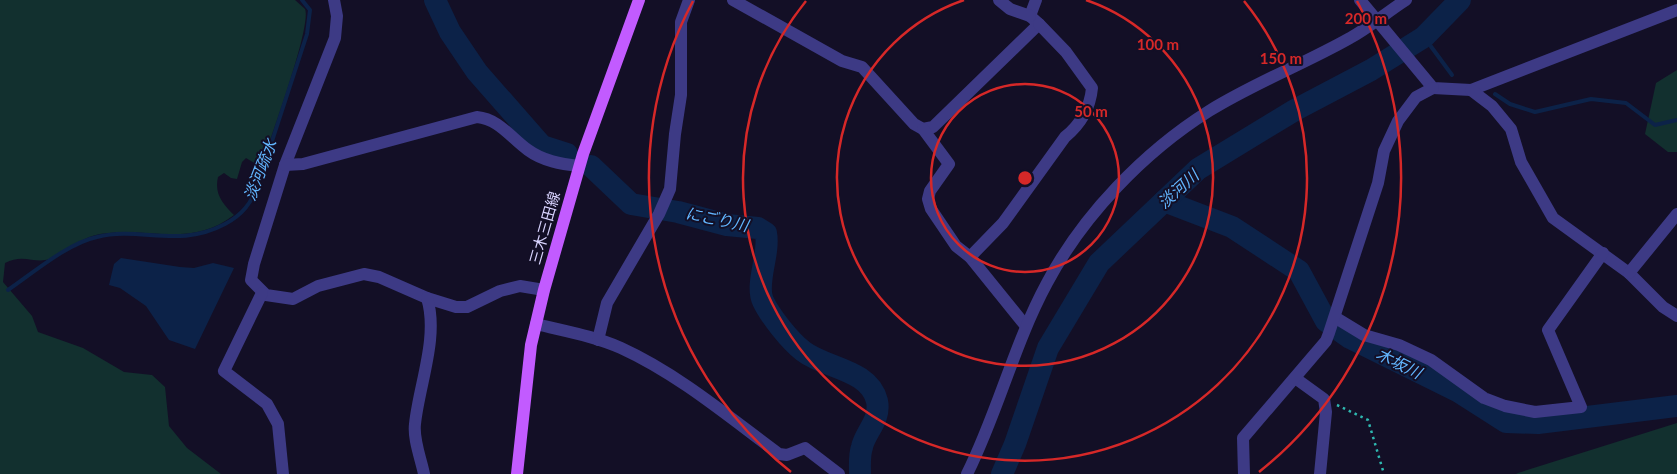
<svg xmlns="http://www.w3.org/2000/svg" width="1677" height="474" font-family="Lato,'Noto Sans JP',sans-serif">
  <rect width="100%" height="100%" fill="#130f26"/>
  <!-- green -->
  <g fill="#12302f">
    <path d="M0 0H295L305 9C312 26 269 143 261 167L246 158 242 162 237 179 231 178 224 173 218 177C214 194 223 204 234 215 190 249 149 226 100 234 80 237 67 254 49 259 35 264 23 253 5 263L3 282 32 316 38 332 83 348 124 372 152 375 165 387 169 426 187 448 221 474H0Z"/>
    <path d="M1677 70V152H1668L1645 134 1656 83Z"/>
    <path d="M1677 423V474H1516L1518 473Z"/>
  </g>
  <!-- water -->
  <path fill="#0c2248" d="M121 258 180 267 194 268 213 263 234 268 195 349 169 340 146 306 120 288 109 285 114 264Z"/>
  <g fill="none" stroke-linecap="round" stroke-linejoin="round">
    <!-- stream -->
    <g stroke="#0c2248" stroke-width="4">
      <path d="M1424 37 1452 75"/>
      <path d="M1495 94 1510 104 1535 112 1591 99 1626 103 1655 125 1677 120"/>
      <path d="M8 290C33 273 68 243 97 237 141 226 178 249 225 224 242 215 252 203 258 184L307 34 310 10 302 0"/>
    </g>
    <!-- river -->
    <g stroke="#0c2248" stroke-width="22">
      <path d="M435 0 450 32 477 72 542 146 567 154"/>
      <path d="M591 166 631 204 678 212 727 225 758 228 766 233C770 254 755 284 763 301 770 316 790 341 803 351 826 369 869 369 877 401 881 420 865 432 862 447 859 456 860 465 860 474"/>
      <path d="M1164 201 1232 227 1299 271 1326 321 1350 338 1459 392 1506 422 1538 423 1677 406"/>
      <path d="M1002 474 1015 444 1048 348 1099 263 1198 169 1295 110 1371 70 1424 37 1460 0"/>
    </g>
    <!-- path -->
    <path stroke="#2fb8b0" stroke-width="2.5" stroke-dasharray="2.5 4" stroke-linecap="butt" d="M1337 405 1368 420 1384 474"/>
    <!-- minor -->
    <g stroke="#3d3a85" stroke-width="12">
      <path d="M334 0 337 16 335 38 285 165 254 264 251 280 266 295 293 299 318 286 364 274 379 277 427 298 456 307H467L500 291 520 286 544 290"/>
      <path d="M733 0 842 61 862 67 914 124 923 129 933 127 1039 24 1030 16 1036 0"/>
      <path d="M999 0 1010 9 1030 16"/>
      <path d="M1360 0 1433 88 1471 90 1677 10"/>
      <path d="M1471 90 1492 106 1511 129 1521 162 1553 218 1629 273 1663 307 1677 316"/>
      <path d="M923 129 949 164 930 191 928 199 931 209 956 246 970 257 1025 325"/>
      <path d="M285 165 303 164 477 117C499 119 511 138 528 150 543 161 561 164 579 166"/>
      <path d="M970 257 1003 223 1065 137C1081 124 1090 109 1092 88L1066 52 1039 24"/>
      <path d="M1629 273 1677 214"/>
      <path d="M262 293 224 371 267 404 278 424 283 474"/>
      <path d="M1336 318 1364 335 1399 345 1431 360 1484 398 1505 406 1535 412 1581 407 1548 330 1603 253"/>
      <path d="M536 324C564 331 594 336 621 348 678 374 729 417 779 454L787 455 805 448 839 474"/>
      <path d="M598 340 607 303 659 214 670 189 675 134 681 95V22L689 0"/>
      <path d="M1295 378 1324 399 1326 412 1320 474"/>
      <path d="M424 474C421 459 413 439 415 424 419 385 439 337 427 298"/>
      <path d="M967 474C998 412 1014 344 1047 283 1083 215 1144 152 1209 111 1254 83 1304 64 1350 38 1369 28 1387 12 1406 0"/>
      <path d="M1244 474 1243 438 1326 341 1329 333 1378 183 1384 151 1398 121 1416 97 1433 88"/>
    </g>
    <!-- primary -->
    <path stroke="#c25bff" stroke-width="12" d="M517 474 531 345 544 290 583 154 639 0"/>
  </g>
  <!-- distance rings -->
  <g fill="none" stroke="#d62828" stroke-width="2.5">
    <circle cx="1025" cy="178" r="94"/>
    <path d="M1086 0A188 188 0 1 1 964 0"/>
    <path d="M1244 1A282 282 0 1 1 806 1"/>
    <path d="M791 472A376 376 0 0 1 693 1M1357 1A376 376 0 0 1 1259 472"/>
  </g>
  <g text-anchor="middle" stroke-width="4" stroke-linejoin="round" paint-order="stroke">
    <!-- street labels -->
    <g font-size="15" fill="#d9d4ff" stroke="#130f26">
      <text transform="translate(545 228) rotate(-74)" y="5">三木三田線</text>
    </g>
    <!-- water labels -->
    <g font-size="16" font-style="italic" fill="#62b6ff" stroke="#130f26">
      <text transform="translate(260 170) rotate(-69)" y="6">淡河疏水</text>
      <text transform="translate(1178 189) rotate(-42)" y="6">淡河川</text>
      <text transform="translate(717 219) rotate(12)" y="6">にごり川</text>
      <text transform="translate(1399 363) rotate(26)" y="6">木坂川</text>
    </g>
  </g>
  <circle cx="1025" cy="178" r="8" fill="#d62828" stroke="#130f26" stroke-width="2.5"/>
  <g font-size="15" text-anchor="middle" font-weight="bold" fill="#d62828" stroke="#130f26" stroke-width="4" stroke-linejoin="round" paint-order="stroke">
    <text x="1366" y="24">200 m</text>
    <text x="1158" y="50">100 m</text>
    <text x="1281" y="64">150 m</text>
    <text x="1091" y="117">50 m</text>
  </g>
</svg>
